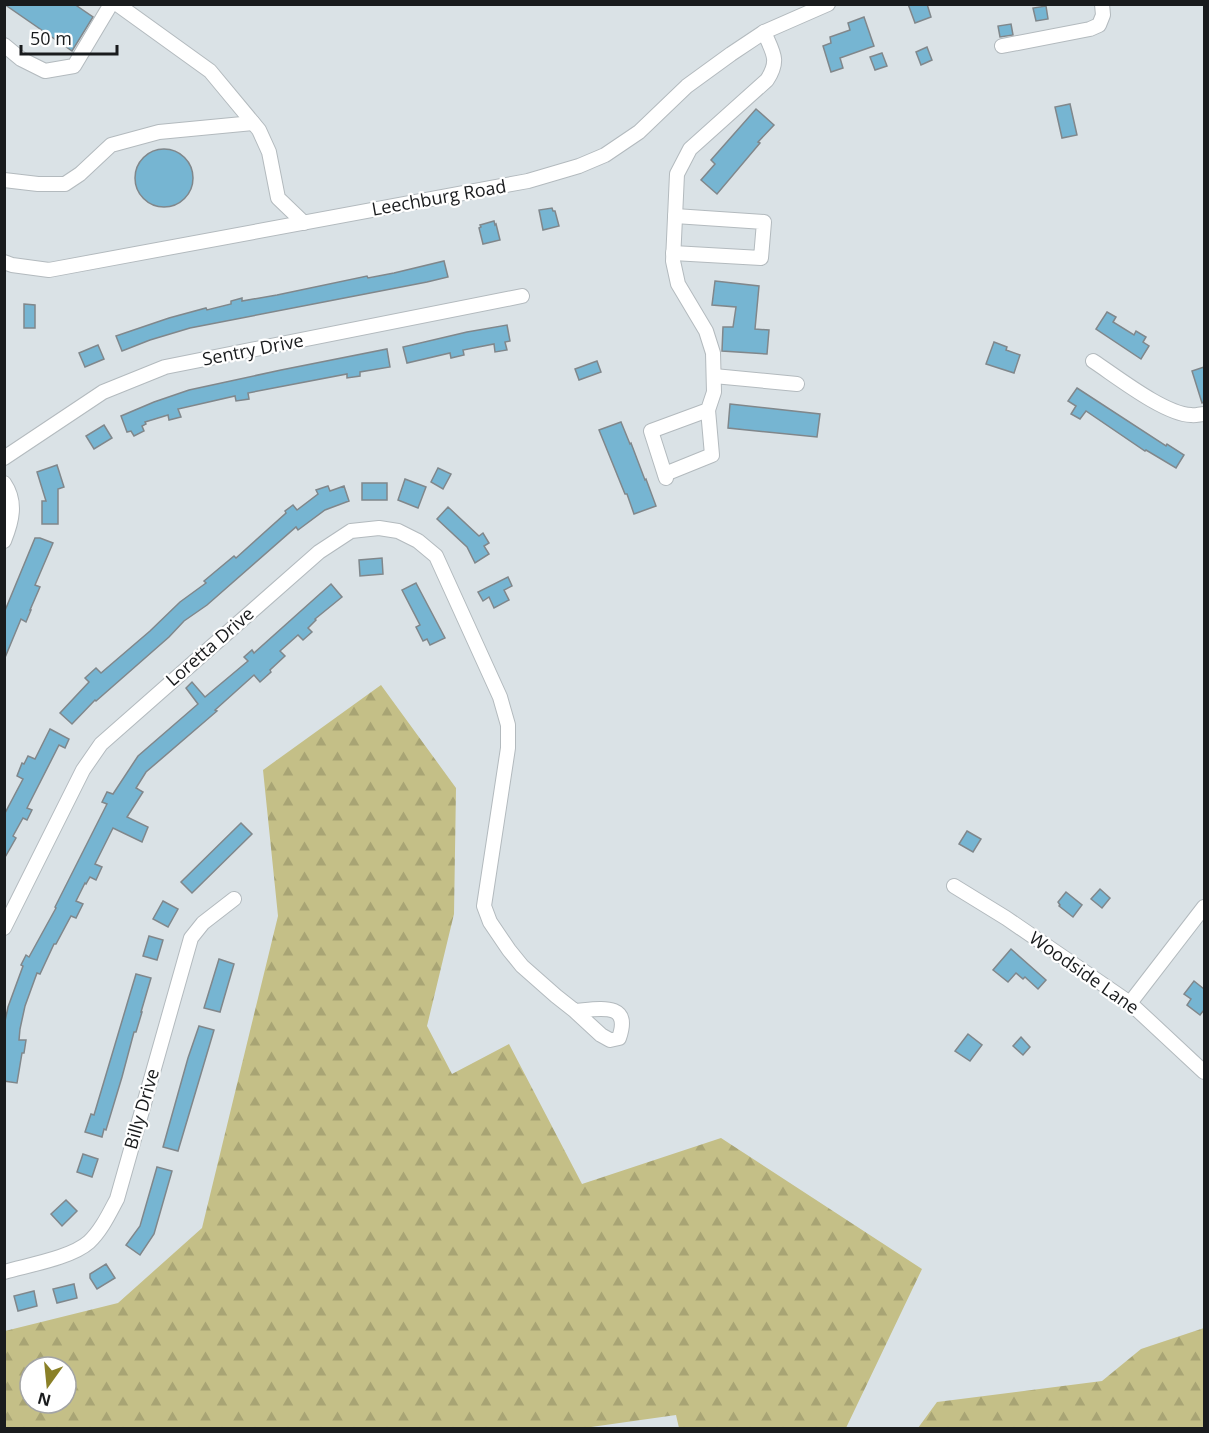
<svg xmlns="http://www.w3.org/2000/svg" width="1209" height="1433" font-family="'Open Sans',sans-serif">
  <defs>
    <pattern id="forest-firs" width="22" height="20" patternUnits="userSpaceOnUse" patternTransform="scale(1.5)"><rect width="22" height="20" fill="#c4bf87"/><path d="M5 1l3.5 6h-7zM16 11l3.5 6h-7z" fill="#a8a474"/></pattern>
  </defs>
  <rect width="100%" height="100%" fill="#dae2e6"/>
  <!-- forest -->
  <g fill="url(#forest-firs)" fill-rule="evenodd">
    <path d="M381 685 456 788 454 914 427 1026 452 1074 509 1044 582 1184 721 1138 922 1269 846 1428H679L676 1415 584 1428H5V1331L118 1303 202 1228 278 916 263 770ZM30 1367H66V1403H30Z"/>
    <path d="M1204 1328V1428H918L937 1402 1102 1381 1141 1349Z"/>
  </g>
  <!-- building -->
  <g fill="#76b5d2" stroke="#80878b" stroke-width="1.5">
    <path d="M4 4H74L93 17 72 51Z"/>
    <path d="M908 4H927L931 17 915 23Z"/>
    <path d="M1046 6 1048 19 1036 21 1033 8Z"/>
    <path d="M864 17 874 46 840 58 843 68 831 72 823 46 831 43 830 37 850 30 848 23Z"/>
    <path d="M1011 24 1013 35 1000 37 998 26Z"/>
    <path d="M927 47 932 60 921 65 916 52Z"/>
    <path d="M882 53 887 66 875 70 870 57Z"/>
    <path d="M1070 104 1077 135 1062 138 1055 107Z"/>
    <path d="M756 109 774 125 758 142 760 143 717 194 701 180 715 164 711 160Z"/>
    <circle cx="164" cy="178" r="29"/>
    <path d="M552 208 553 211H555L559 226 543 230 539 210Z"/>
    <path d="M494 221 495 225 496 224 500 240 483 244 479 228 481 227 480 225Z"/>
    <path d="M444 261 448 277 427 282 190 328 150 340 122 351 116 336 169 318 206 308 207 310 231 304V301L242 298V301L277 295 367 276 368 278 394 273Z"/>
    <path d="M715 281 759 286 755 329 769 330 767 354 722 351 723 327H733L736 307 712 305Z"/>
    <path d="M24 304 35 305V328H24Z"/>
    <path d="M1107 312 1116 317 1113 322 1134 335 1136 331 1146 337 1143 342 1149 346 1141 359 1096 329Z"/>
    <path d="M507 325 510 341 505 342 507 350 495 352 494 344 463 350 464 355 451 358 450 353 407 363 403 347 467 332Z"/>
    <path d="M994 342 1007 347 1006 350 1020 355 1014 373 986 364Z"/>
    <path d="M98 345 104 359 85 367 79 353Z"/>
    <path d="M387 349 390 367 360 372V376L347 378V374L248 393 249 399 236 401 235 396 178 409 181 417 169 420 168 415 145 422 146 424 142 426 144 431 134 436 131 431 127 432 121 416 154 402 189 390 281 370Z"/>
    <path d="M597 361 601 372 579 380 575 369Z"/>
    <path d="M1204 367V402L1202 403 1192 371Z"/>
    <path d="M1077 388 1166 446 1167 444 1184 455 1176 468 1146 450 1145 451 1086 411 1080 419 1071 414 1076 406 1068 401Z"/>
    <path d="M730 404 820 414 817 437 728 428Z"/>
    <path d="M621 422 630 444 631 443 645 480 646 479 656 506 634 514 627 494H625L599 430Z"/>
    <path d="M104 425 112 438 94 449 86 436Z"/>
    <path d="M57 465 64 487 58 489V524H42V501H46L37 472Z"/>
    <path d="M438 468 451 474 443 489 431 482Z"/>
    <path d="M405 479 426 487 418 508 398 500Z"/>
    <rect x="362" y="483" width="25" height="17"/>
    <path d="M328 486 330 491 344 486 349 501 325 510 298 530 296 527 207 605 184 621 169 637 96 701 95 700 72 724 60 713 89 682 85 678 96 668 101 673 150 631 180 602 206 583 204 581 234 556 236 558 286 513 285 511 293 505 297 510 318 494 316 490Z"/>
    <path d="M448 507 479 536 483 533 489 543 484 546 489 554 475 563 467 547 437 519Z"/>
    <path d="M35 538H40L53 543 35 585 40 587 30 610H31L26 622 21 619 4 660V613Z"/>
    <path d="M382 558 383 574 360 576 359 560Z"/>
    <path d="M508 577 512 586 504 590 509 600 494 608 489 597 483 601 478 592Z"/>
    <path d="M416 583 445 638 430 645 427 639 423 641 416 627 420 625 402 590Z"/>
    <path d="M331 584 342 597 315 619 316 620 308 628 312 632 303 640 298 635 280 651 285 656 270 670 271 672 260 682 254 675 215 710 217 711 146 772 136 788 143 792 127 817 148 827 142 842 113 828 95 864 102 867 96 880 90 877 86 884 85 883 76 901 83 904 76 918 71 916 56 944H54L40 974 37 973 25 1006 20 1029 19 1040H26L24 1053H22L17 1083 4 1081V1026L8 1007 23 966 21 965 26 955 29 957 56 908 55 907 107 804 102 802 107 792 113 794 138 756 198 704 186 688 192 682 205 697 248 661 244 657 252 650 254 653Z"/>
    <path d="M50 729 69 739 65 748 59 745 27 808 32 810 27 820 23 818 13 836 16 838 4 859V815L23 779 17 776 22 763 24 764 28 756 35 759Z"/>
    <path d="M241 823 252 834 192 893 181 882Z"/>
    <path d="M967 831 981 839 973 852 959 844Z"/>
    <path d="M1100 889 1110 898 1102 908 1091 899Z"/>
    <path d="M1066 892 1082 905 1073 917 1059 906 1060 905 1058 902Z"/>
    <path d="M163 901 178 909 168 927 153 919Z"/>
    <path d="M149 936 163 940 157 960 143 956Z"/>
    <path d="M1011 949 1046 980 1038 989 1025 977 1023 979 1016 973 1008 982 993 970Z"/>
    <path d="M219 959 234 964 220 1012 204 1008Z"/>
    <path d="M136 974 151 978 141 1012H142L136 1032H134L122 1077 106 1130 104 1129 102 1137 85 1132 91 1114 94 1115Z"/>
    <path d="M1194 981 1204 989V1010L1200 1015 1187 1005 1191 999 1184 994Z"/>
    <path d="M199 1026 214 1030 178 1151 163 1147 188 1058Z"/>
    <path d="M968 1034 982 1045 970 1061 955 1051Z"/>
    <path d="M1021 1037 1030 1047 1023 1055 1013 1046Z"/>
    <path d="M83 1154 98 1159 92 1177 77 1172Z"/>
    <path d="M157 1167 172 1171 154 1234 140 1255 126 1245 140 1226Z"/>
    <path d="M66 1200 77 1211 62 1226 51 1214Z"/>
    <path d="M106 1264 115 1278 97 1289 90 1278V1274Z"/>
    <path d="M74 1284 77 1298 57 1303 53 1289Z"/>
    <path d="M34 1291 37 1306 18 1311 14 1296Z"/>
  </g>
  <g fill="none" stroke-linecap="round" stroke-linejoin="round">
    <defs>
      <g id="minor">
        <path d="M117 4 210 71 259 130 269 152 278 198 304 223"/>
        <path d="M4 45 21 59 45 71 74 66 111 4"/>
        <path d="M1002 46 1090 29 1099 25 1103 15 1102 4"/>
        <path d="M4 180 38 184H65L80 174 111 145 159 132 253 123"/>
        <path d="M673 253 761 258 764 222 675 216"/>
        <path d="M4 262 12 265 49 270 528 181 579 166 605 155 639 132 687 86 731 54 764 32 828 4"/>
        <path d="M1093 361C1116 376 1164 414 1191 415 1195 416 1200 414 1204 414"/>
        <path d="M714 376 797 384"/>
        <path d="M4 458 103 392 165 367 522 296"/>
        <path d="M665 474 712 455 708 410"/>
        <path d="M666 478 651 431 708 410 714 392 713 353 706 331 678 284 673 261 677 174 690 149 767 80C780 60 773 53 764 32"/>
        <path d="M4 483C17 502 12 521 4 541"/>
        <path d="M954 886 1006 918 1130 1003 1204 1072"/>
        <path d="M4 928 83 770 101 744 319 552 351 531 379 528 398 531 418 541 436 556 500 697 508 725V748L484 906 490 922 509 950 522 966 556 996 575 1011 601 1035 610 1040 619 1038C632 1001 599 1009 575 1011"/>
        <path d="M1130 1003 1204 907"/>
        <path d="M4 1272C28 1265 71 1258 89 1242 101 1231 109 1214 117 1199L191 938 203 923 234 899"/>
      </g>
    </defs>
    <!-- minor casing -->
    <use href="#minor" stroke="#b3babe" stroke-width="16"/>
    <!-- minor -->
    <use href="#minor" stroke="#fff" stroke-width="14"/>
  </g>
  <g text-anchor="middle" stroke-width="4.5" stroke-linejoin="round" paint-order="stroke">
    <!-- street labels -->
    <g font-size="18" fill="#191b1d" stroke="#fff">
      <text transform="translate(439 198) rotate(-10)" y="6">Leechburg Road</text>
      <text transform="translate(253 350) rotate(-11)" y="6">Sentry Drive</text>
      <text transform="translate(210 647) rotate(-41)" y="6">Loretta Drive</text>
      <text transform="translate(1084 973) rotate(35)" y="6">Woodside Lane</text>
      <text transform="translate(142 1109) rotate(-74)" y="6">Billy Drive</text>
    </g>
  </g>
  <!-- border -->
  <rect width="1209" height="1433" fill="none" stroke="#191b1d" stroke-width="12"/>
  <!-- north arrow -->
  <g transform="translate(48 1385) rotate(195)"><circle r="28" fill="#ffffff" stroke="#a3a4a5" stroke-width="1.5"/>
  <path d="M0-4.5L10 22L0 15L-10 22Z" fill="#8a8027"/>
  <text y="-9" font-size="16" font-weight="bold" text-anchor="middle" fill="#191b1d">N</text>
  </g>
  <!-- scale -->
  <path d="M21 45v9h96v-9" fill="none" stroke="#191b1d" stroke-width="3"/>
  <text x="30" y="45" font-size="18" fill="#191b1d" stroke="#ffffff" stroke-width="4.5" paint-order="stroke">50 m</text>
</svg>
